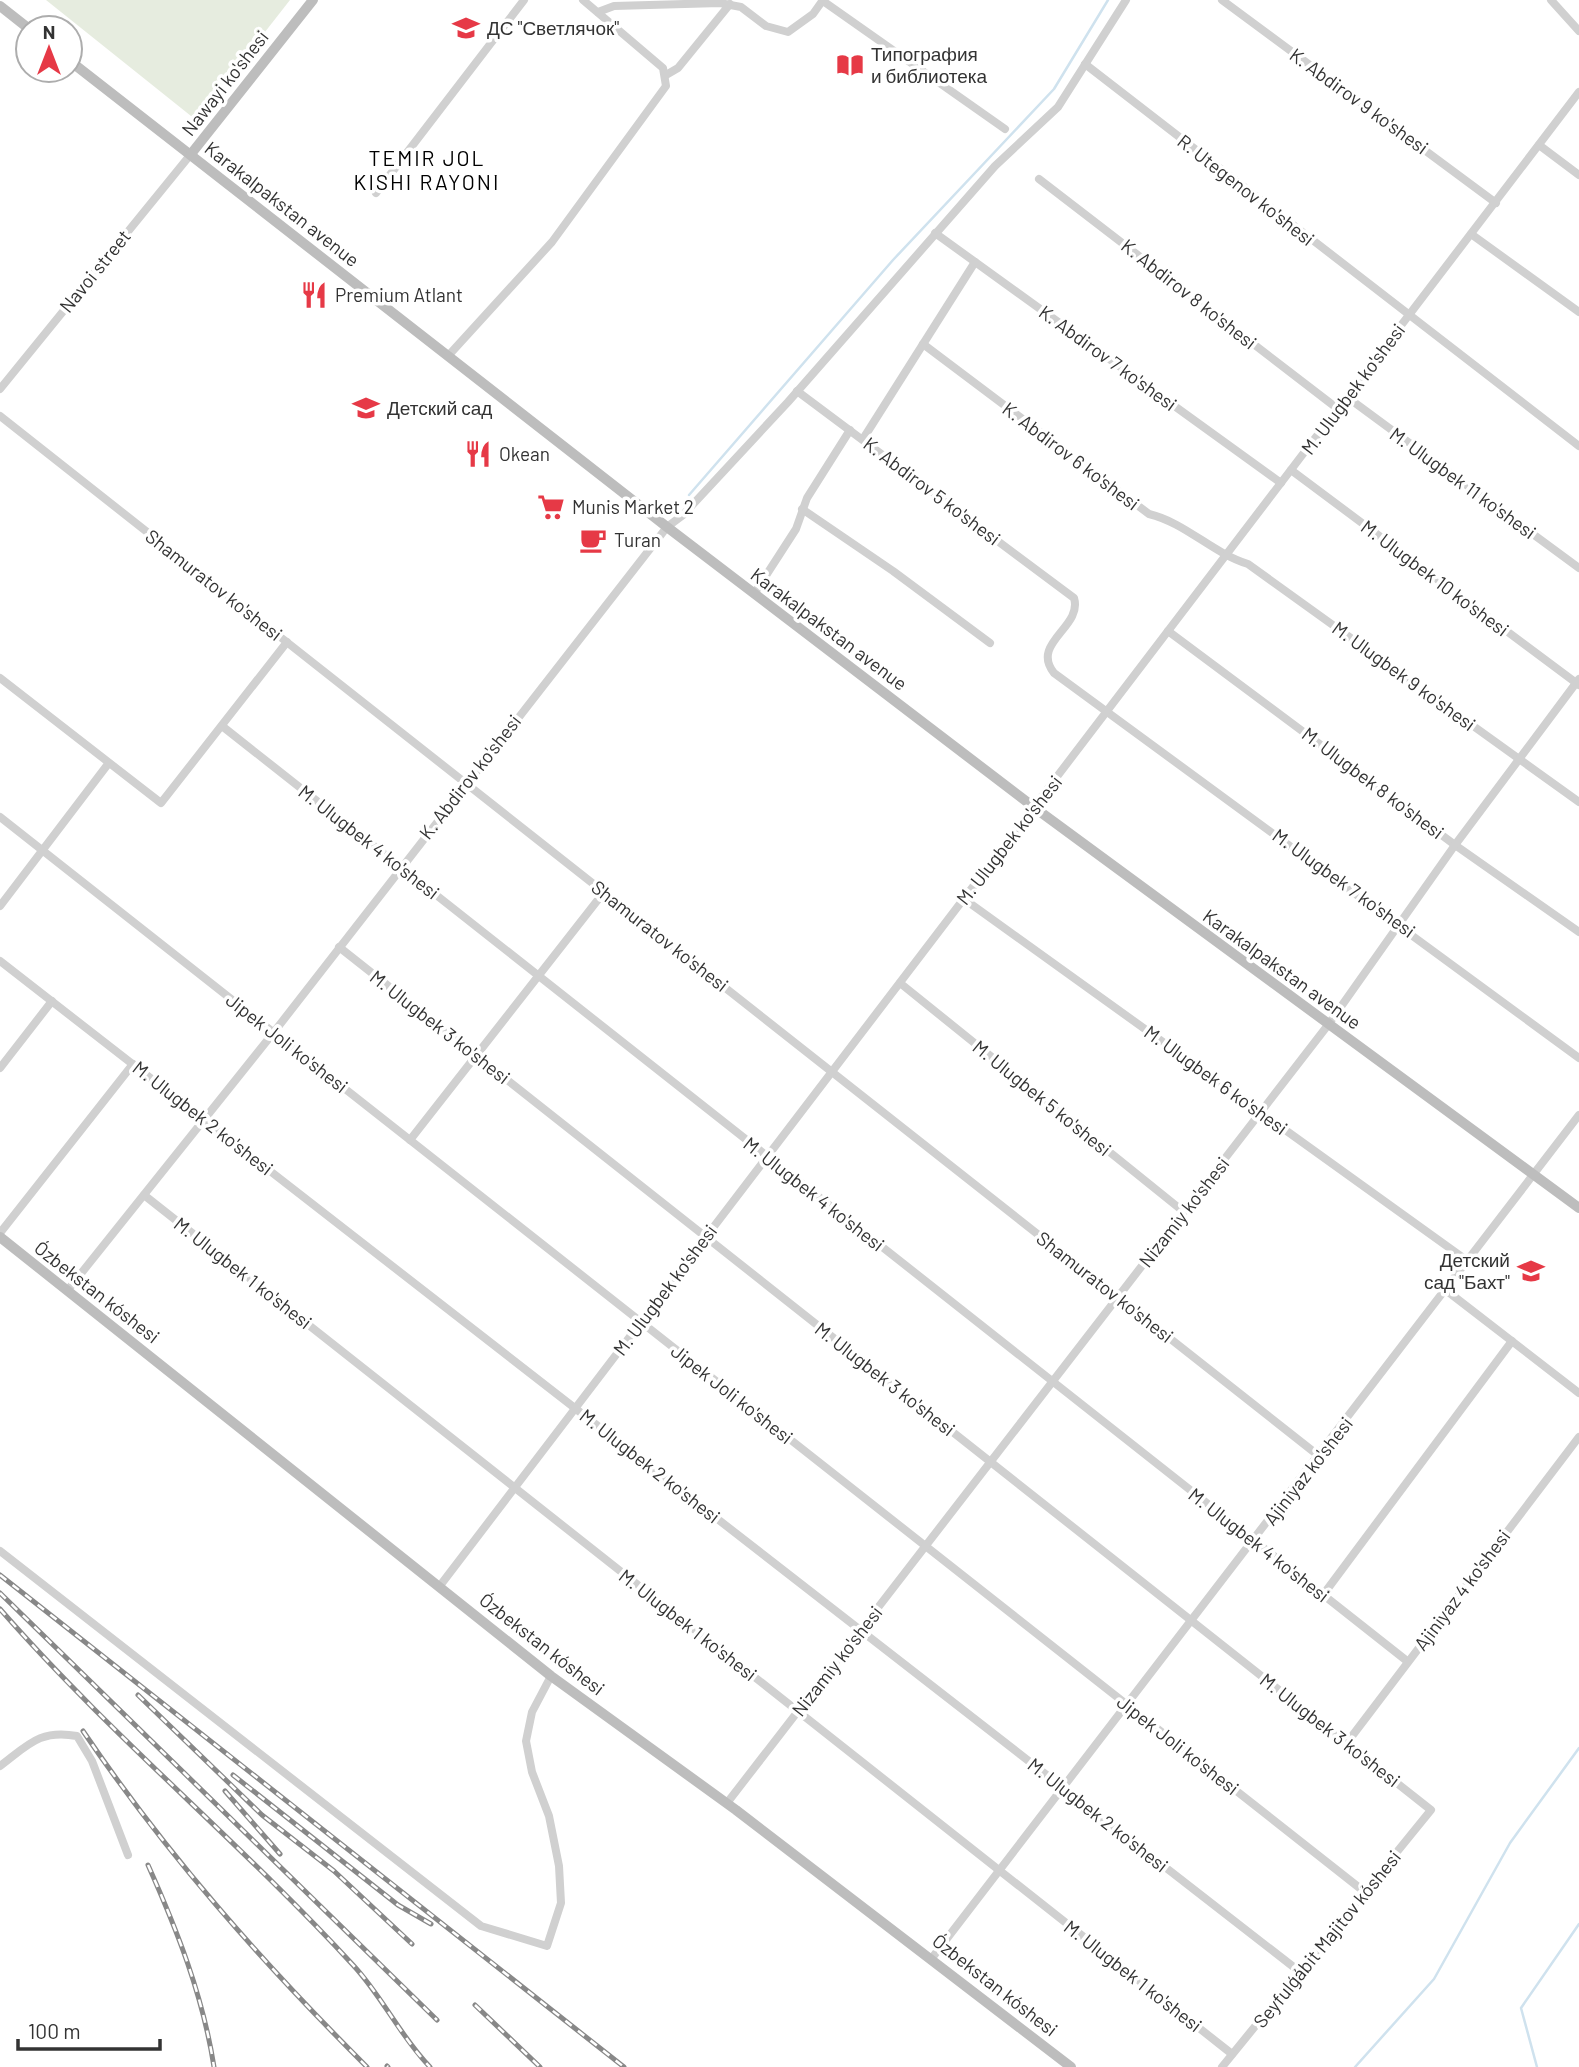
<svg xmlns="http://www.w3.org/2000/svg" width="1579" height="2067" font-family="Barlow,sans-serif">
  <rect width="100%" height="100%" fill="#fff"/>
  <!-- green -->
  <path fill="#e6ecdf" d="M46 0H290L196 120Z"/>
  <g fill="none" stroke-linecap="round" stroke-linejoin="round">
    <!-- stream -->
    <g stroke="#cfe2ee" stroke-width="2.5">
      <path d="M689 495 893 260 1054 89 1108 0"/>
      <path d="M1355 2067 1434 1979 1510 1843 1579 1748"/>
      <path d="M1537 2067 1521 2008 1579 1924"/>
    </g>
    <!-- street -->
    <g stroke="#d0d0d0" stroke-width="8">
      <path d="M1222 0 1496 203"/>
      <path d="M1551 0 1579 31"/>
      <path d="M823 1 1005 129"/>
      <path d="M598 12 614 6 720 3 741 7 766 26 788 32 813 14 823 0"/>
      <path d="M1085 64 1579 446"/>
      <path d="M666 75 678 68 730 4"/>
      <path d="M1539 145 1579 175"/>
      <path d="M1039 179 1338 409"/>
      <path d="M376 193 524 0"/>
      <path d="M935 233 1281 483"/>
      <path d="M1471 234 1579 312"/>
      <path d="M923 344 1149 514C1186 523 1212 553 1248 564L1579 802"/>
      <path d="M448 356 552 242 666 86 663 68 583 0"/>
      <path d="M0 389 191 154"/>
      <path d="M797 391 1074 598C1083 627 1030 643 1054 673L1579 1058"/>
      <path d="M1347 397 1579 568"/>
      <path d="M0 416 1319 1456"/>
      <path d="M863 439 975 262"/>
      <path d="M1291 470 1579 685"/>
      <path d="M802 509 893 571 990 643"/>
      <path d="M754 594 796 529 807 498 850 430"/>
      <path d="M1168 631 1455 845 1579 932"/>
      <path d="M0 678 161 803 287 642"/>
      <path d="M222 726 1407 1661"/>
      <path d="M0 817 1366 1893"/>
      <path d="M964 899 1469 1262"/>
      <path d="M0 906 108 764"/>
      <path d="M339 947 1431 1810 1222 2067"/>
      <path d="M0 961 1300 1972"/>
      <path d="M900 983 1184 1212"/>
      <path d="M0 1068 52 1001"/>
      <path d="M410 1140 604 892"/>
      <path d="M144 1195 1232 2054"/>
      <path d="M0 1233 133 1064"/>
      <path d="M67 1291 274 1032 667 527 683 515 788 402 995 166 1058 107 1126 0"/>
      <path d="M1447 1291 1579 1393"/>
      <path d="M0 1551 481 1926 547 1946 561 1903 559 1866 549 1816 532 1772 526 1741 532 1712 551 1676"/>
      <path d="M439 1587 1579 92"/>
      <path d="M1323 1595 1512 1341"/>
      <path d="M1346 1744 1579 1437"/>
      <path d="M0 1766C28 1745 40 1729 77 1736L92 1761 128 1855"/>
      <path d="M727 1803 1328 1025 1455 845 1579 679"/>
      <path d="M932 1958 1579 1115"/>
    </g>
    <!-- secondary -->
    <g stroke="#bdbdbd" stroke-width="10">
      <path d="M0 6 28 28"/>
      <path d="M70 61 667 527 1035 808 1579 1208"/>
      <path d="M191 154 313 0"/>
      <path d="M0 1237 551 1676 736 1810 1071 2067"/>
    </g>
    <defs>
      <g id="rail">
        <path d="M0 1575 624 2067"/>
        <path d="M0 1593 437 2020"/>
        <path d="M0 1609C110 1735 240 1842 353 1965 382 1996 400 2036 430 2067"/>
        <path d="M138 1695 262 1815 334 1871 412 1944"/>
        <path d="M83 1731C167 1855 262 1962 367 2067"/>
        <path d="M233 1775 398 1905 431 1924"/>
        <path d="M225 1791 280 1854"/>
        <path d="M148 1865C177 1930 203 1996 214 2067"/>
        <path d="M475 2005 540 2067"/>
        <path d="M387 2066 388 2067"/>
      </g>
    </defs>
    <!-- rail casing -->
    <use href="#rail" stroke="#888" stroke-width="5"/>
    <!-- rail -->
    <use href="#rail" stroke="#fff" stroke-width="2.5" stroke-dasharray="8" stroke-linecap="butt"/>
  </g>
  <!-- icons -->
  <defs>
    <symbol id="school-bare" viewBox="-9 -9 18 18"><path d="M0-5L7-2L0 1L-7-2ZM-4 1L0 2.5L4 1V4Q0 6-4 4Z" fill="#e63946" stroke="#fff" stroke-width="2.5" paint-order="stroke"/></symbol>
    <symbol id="library-bare" viewBox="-9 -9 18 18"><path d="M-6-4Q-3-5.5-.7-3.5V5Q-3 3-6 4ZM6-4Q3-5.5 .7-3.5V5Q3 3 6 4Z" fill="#e63946" stroke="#fff" stroke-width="2.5" paint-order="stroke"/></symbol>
    <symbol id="restaurant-bare" viewBox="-9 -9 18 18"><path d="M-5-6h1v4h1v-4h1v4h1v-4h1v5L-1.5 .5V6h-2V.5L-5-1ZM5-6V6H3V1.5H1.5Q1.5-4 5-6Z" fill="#e63946" stroke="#fff" stroke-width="2.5" paint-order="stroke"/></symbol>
    <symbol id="supermarket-bare" viewBox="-9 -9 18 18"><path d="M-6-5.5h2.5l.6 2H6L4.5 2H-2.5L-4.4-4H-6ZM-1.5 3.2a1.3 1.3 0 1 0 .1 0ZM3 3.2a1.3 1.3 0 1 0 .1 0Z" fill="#e63946" stroke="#fff" stroke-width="2.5" paint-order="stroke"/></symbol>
    <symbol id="cafe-bare" viewBox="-9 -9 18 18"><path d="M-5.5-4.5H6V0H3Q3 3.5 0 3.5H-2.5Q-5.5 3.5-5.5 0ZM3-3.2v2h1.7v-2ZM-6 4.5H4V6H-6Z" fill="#e63946" stroke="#fff" stroke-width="2.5" paint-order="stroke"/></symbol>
  </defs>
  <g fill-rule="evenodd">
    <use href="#school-bare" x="447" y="9" width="38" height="38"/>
    <use href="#library-bare" x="831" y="46" width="38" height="38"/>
    <use href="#restaurant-bare" x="295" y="276" width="38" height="38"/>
    <use href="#school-bare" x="347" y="389" width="38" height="38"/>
    <use href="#restaurant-bare" x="459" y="435" width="38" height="38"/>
    <use href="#supermarket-bare" x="532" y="488" width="38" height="38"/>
    <use href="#cafe-bare" x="574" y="521" width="38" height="38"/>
    <use href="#school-bare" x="1512" y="1252" width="38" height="38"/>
  </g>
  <g text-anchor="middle" stroke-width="7" stroke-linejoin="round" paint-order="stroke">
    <!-- poi labels -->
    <g font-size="19" fill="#333" stroke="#fff" text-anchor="start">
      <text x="487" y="35">ДС "Светлячок"</text>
      <text x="871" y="61">Типография<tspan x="871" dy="22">и библиотека</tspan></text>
      <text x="335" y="302">Premium Atlant</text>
      <text x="387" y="415">Детский сад</text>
      <text x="499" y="461">Okean</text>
      <text x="572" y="514">Munis Market 2</text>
      <text x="614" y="547">Turan</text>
      <text x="1510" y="1267" text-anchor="end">Детский<tspan x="1510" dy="22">сад "Бахт"</tspan></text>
    </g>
    <!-- street labels -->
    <g font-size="19" fill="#333" stroke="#fff">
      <text transform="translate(225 83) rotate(-52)" y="7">Nawayi ko'shesi</text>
      <text transform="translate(1359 101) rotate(36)" y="7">K. Abdirov 9 ko'shesi</text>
      <text transform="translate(1246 190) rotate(38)" y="7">R. Utegenov ko'shesi</text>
      <text transform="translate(282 204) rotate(38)" y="7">Karakalpakstan avenue</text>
      <text transform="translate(95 271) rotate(-51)" y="7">Navoi street</text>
      <text transform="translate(1189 294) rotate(38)" y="7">K. Abdirov 8 ko'shesi</text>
      <text transform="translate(1108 358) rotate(36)" y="7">K. Abdirov 7 ko'shesi</text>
      <text transform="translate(1353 389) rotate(-53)" y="7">M. Ulugbek ko'shesi</text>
      <text transform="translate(1071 456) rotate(37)" y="7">K. Abdirov 6 ko'shesi</text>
      <text transform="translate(1463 483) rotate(36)" y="7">M. Ulugbek 11 ko'shesi</text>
      <text transform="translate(932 491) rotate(37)" y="7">K. Abdirov 5 ko'shesi</text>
      <text transform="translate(1435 578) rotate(37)" y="7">M. Ulugbek 10 ko'shesi</text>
      <text transform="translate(214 585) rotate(38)" y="7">Shamuratov ko'shesi</text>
      <text transform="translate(829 629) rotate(37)" y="7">Karakalpakstan avenue</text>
      <text transform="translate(1404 676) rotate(36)" y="7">M. Ulugbek 9 ko'shesi</text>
      <text transform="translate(470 777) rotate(-52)" y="7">K. Abdirov ko'shesi</text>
      <text transform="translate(1373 783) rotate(37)" y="7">M. Ulugbek 8 ko'shesi</text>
      <text transform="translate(1009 840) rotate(-52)" y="7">M. Ulugbek ko'shesi</text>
      <text transform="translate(369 842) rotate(38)" y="7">M. Ulugbek 4 ko'shesi</text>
      <text transform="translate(1344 883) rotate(36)" y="7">M. Ulugbek 7 ko'shesi</text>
      <text transform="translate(660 936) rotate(38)" y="7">Shamuratov ko'shesi</text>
      <text transform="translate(1282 969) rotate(36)" y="7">Karakalpakstan avenue</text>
      <text transform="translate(440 1027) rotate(38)" y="7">M. Ulugbek 3 ko'shesi</text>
      <text transform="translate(287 1043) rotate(38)" y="7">Jipek Joli ko'shesi</text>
      <text transform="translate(1216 1080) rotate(36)" y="7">M. Ulugbek 6 ko'shesi</text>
      <text transform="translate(1042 1098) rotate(39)" y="7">M. Ulugbek 5 ko'shesi</text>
      <text transform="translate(203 1118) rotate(38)" y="7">M. Ulugbek 2 ko'shesi</text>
      <text transform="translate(814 1194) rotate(38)" y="7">M. Ulugbek 4 ko'shesi</text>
      <text transform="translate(1184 1212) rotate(-52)" y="7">Nizamiy ko'shesi</text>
      <text transform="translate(243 1273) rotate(38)" y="7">M. Ulugbek 1 ko'shesi</text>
      <text transform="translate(1105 1287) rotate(38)" y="7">Shamuratov ko'shesi</text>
      <text transform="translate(665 1290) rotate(-53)" y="7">M. Ulugbek ko'shesi</text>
      <text transform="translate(97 1292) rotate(38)" y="7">Ózbekstan kóshesi</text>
      <text transform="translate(885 1379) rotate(38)" y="7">M. Ulugbek 3 ko'shesi</text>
      <text transform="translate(732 1394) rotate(38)" y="7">Jipek Joli ko'shesi</text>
      <text transform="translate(650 1466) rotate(38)" y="7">M. Ulugbek 2 ko'shesi</text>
      <text transform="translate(1308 1471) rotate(-52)" y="7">Ajiniyaz ko'shesi</text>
      <text transform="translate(1259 1545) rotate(38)" y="7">M. Ulugbek 4 ko'shesi</text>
      <text transform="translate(1462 1590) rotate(-53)" y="7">Ajiniyaz 4 ko'shesi</text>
      <text transform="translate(688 1625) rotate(38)" y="7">M. Ulugbek 1 ko'shesi</text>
      <text transform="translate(542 1644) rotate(38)" y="7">Ózbekstan kóshesi</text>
      <text transform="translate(837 1661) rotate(-52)" y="7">Nizamiy ko'shesi</text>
      <text transform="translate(1330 1730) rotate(38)" y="7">M. Ulugbek 3 ko'shesi</text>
      <text transform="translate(1178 1745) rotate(38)" y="7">Jipek Joli ko'shesi</text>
      <text transform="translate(1098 1815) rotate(38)" y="7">M. Ulugbek 2 ko'shesi</text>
      <text transform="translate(1327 1939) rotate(-51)" y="7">Seyfulǵábit Majitov kóshesi</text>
      <text transform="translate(1133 1976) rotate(38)" y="7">M. Ulugbek 1 ko'shesi</text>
      <text transform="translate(995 1985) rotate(38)" y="7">Ózbekstan kóshesi</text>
    </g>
    <!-- neighbourhood labels -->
    <g font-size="21" letter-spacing="2" fill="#000" stroke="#fff">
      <text x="427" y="166">TEMIR JOL<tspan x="427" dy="24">KISHI RAYONI</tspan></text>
    </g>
  </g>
  <!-- north arrow -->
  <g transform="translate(49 49)"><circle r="33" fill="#ffffff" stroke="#adadad" stroke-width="2"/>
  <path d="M0-5L12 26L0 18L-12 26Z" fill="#e63946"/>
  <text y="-10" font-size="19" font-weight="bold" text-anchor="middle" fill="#333333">N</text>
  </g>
  <!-- scale -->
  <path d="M18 2039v10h142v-10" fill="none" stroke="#333333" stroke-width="3.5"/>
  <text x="28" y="2039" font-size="21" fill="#333333" stroke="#ffffff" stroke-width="5" paint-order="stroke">100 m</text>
</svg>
